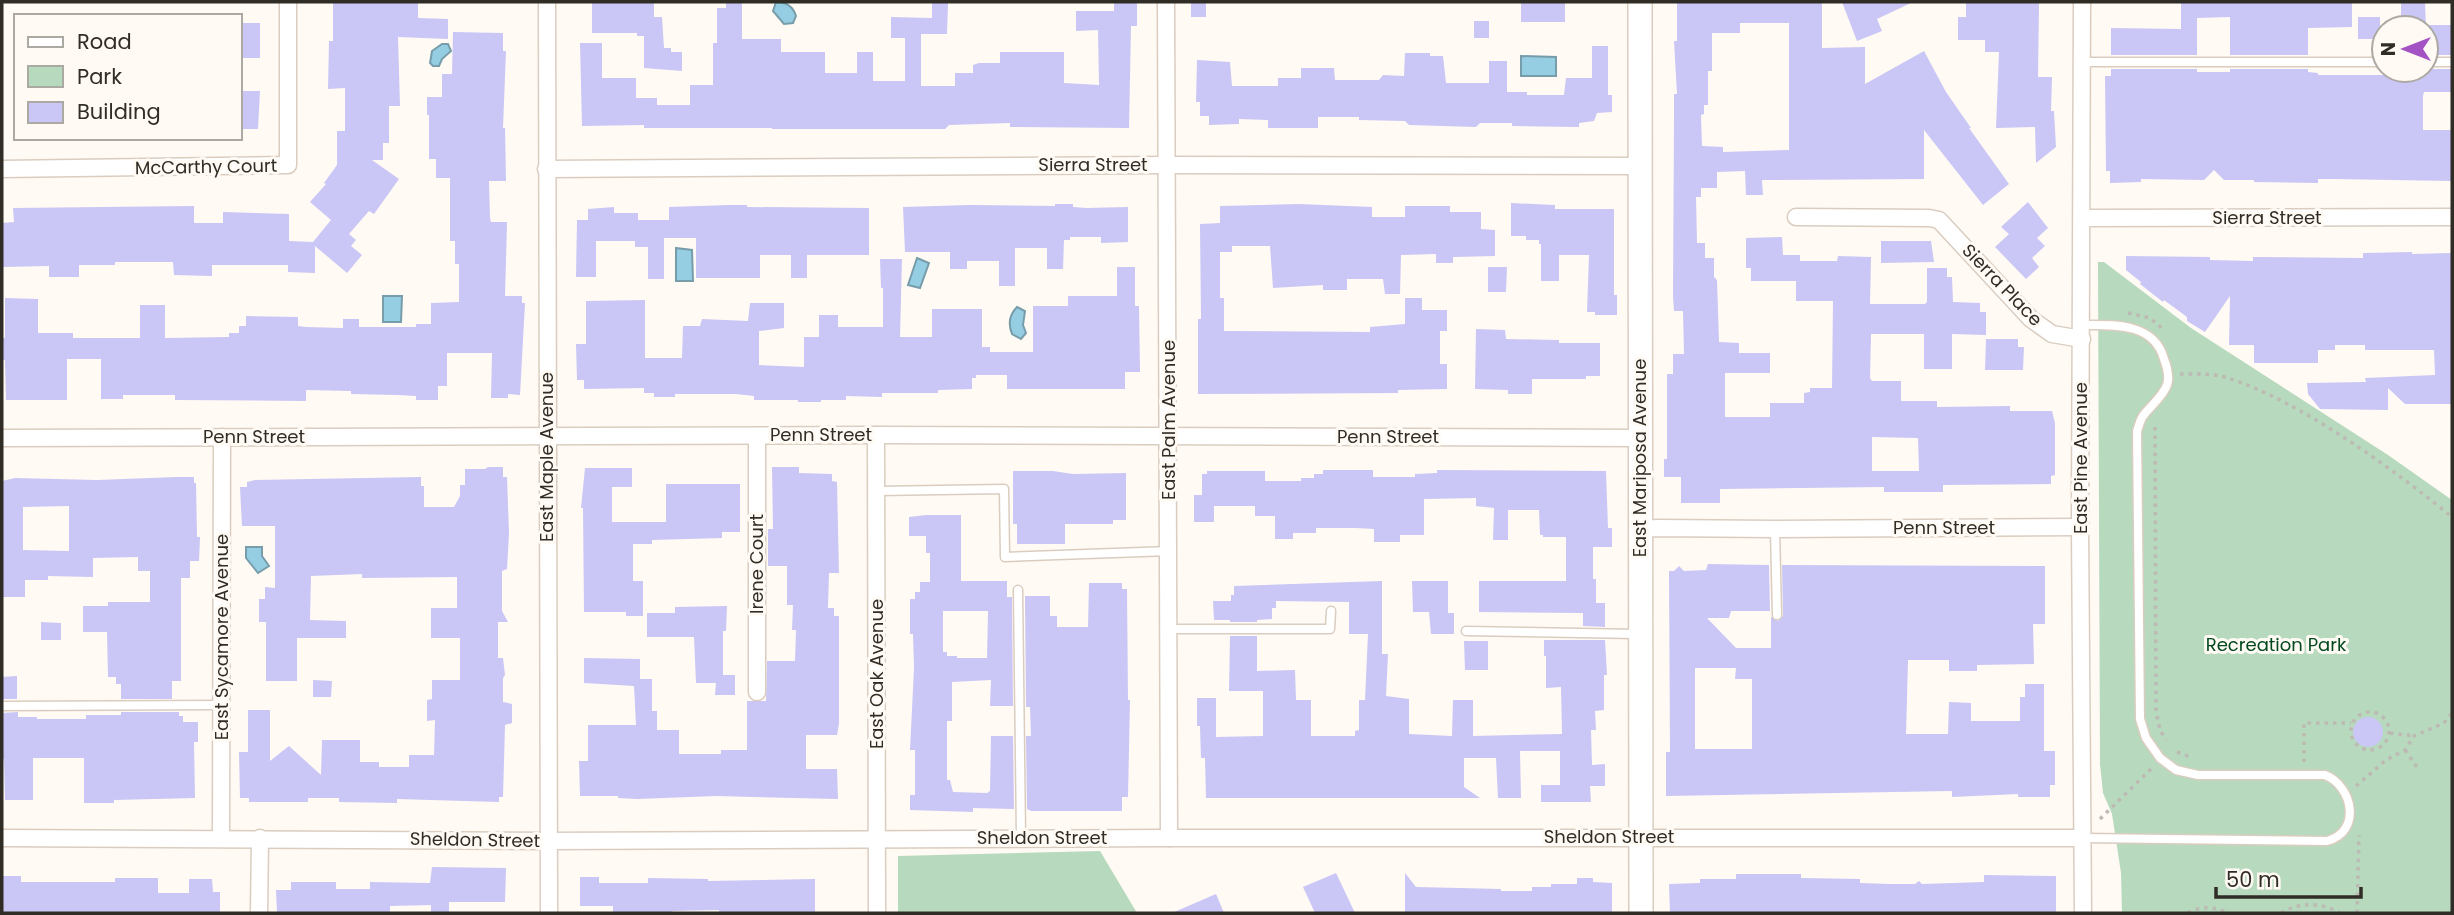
<svg xmlns="http://www.w3.org/2000/svg" width="2454" height="915" font-family="Poppins,sans-serif">
  <rect width="100%" height="100%" fill="#fffaf4"/>
  <!-- green -->
  <g fill="#b7d9bd">
    <path d="M2098 262H2104L2191 328 2388 455 2452 500V913H2122L2121 873 2112 814 2103 793 2100 764Z"/>
    <path d="M1100 851 1137 913H898V856Z"/>
  </g>
  <!-- water -->
  <g fill="#95cde3" stroke="#779daa" stroke-width="2">
    <path d="M776 2C786 2 793 6 796 16L793 23 784 24 773 11Z"/>
    <path d="M442 44H448L451 51 442 59 439 66H433L430 63 432 51Z"/>
    <path d="M1521 56 1556 57V76H1521Z"/>
    <path d="M676 248 692 250 693 281H676Z"/>
    <path d="M917 258 929 263 920 288 908 285Z"/>
    <path d="M383 296H402L401 322H383Z"/>
    <path d="M1017 307 1025 311 1023 325 1026 333 1021 339 1012 334C1008 324 1009 315 1017 307Z"/>
    <path d="M246 547H262V556L269 566 258 573 246 558Z"/>
  </g>
  <!-- building -->
  <g fill="#cac6f5" fill-rule="evenodd">
    <path d="M333 2H418V18L448 19V39L398 37 400 106H389V143H383V160H372L399 179 374 214 369 211 349 234 356 240 351 246 362 255 347 273 315 246V273L288 272V265H212V276L174 275 173 262H115V265H79V277H49V266L2 267V223L14 222 13 208 194 206V223H223V212L289 214V241L313 242 331 220 310 202 326 184 324 183 337 165V131H345V88L328 89 329 41H333Z"/>
    <path d="M592 2H654V17H662L664 48H671V52H682V71L644 68V36H637V33H592Z"/>
    <path d="M726 2H742V39H781V52H825V73H857V52H873V81H905V38H891V17L932 18V3H948L947 34H921V86H955V73H973V65L979 63H1000V52H1064V83L1099 85 1098 30 1076 31V11H1114V2H1137V26H1131L1129 128 1010 127V123L949 125 945 129H772V128H644V125L582 126 580 43H602V78H636V98H657V105H690V85H713V43H717V8H726Z"/>
    <rect x="1191" y="2" width="15" height="15"/>
    <rect x="1521" y="2" width="44" height="20"/>
    <path d="M1677 2H1822V48L1865 47V84L1924 51 1946 92 1971 128H1969L2009 184 1983 205 1924 130V179L1762 180 1763 195H1746L1745 171 1717 172V188H1701V197H1696L1697 243H1705V258H1714V277L1717 280 1719 342 1739 343V353H1770V373H1725V417H1770V403H1804V393L1810 392V388H1832L1833 301H1796V281H1751V268H1746V238L1782 237 1783 255H1800V261H1837L1838 256 1871 257 1870 304H1925L1927 302V268H1947V277H1952L1953 302 1980 303V312H1986V335L1952 334V369H1924V334H1871L1870 378 1872 381H1901V401H1937V407L2010 406V411H2052L2055 423V475L2051 476V484L1943 485V492H1884V487L1720 489V503H1681V477H1664V459H1667V374H1673V354H1684L1683 311H1674L1673 297 1674 119V94H1677L1674 41H1677ZM1740 23H1789V150L1723 152V147L1702 146 1701 115 1704 114V105H1708V71H1712V33H1740ZM1872 437 1918 438 1919 471H1872Z"/>
    <path d="M1842 2H1913L1877 19 1882 31 1857 41Z"/>
    <path d="M1966 2H2039L2038 77H2052L2051 111H2054L2056 147 2036 163 2035 127 1996 128 1999 52H1985V40H1958V17H1966Z"/>
    <path d="M2181 2H2352V27L2308 28V55H2230V17L2197 18V55H2111V28L2181 29Z"/>
    <path d="M2401 2H2425L2426 28H2401Z"/>
    <rect x="2358" y="17" width="22" height="22"/>
    <rect x="1474" y="21" width="15" height="17"/>
    <path d="M241 23H260V58H240Z"/>
    <rect x="2426" y="25" width="26" height="30"/>
    <path d="M453 32 503 33V51H506L503 128H505L506 181H489L490 218 491 222H507L505 296H522V303H525L520 395 508 394V398H491L492 353H447V386H438V400H416V396L398 395 351 394V391L306 390V401L175 400V395H123V399H101V359H67V400H6L5 360H2V338H5V298L38 299V333H73V338H140V305H165V338L229 337V333H239V326H246V316L298 317V326L306 327 343 328V319H359V327H416V324H431V303L459 302V264H455V241H450V178H436V159H429V115H427V97H442V74H452Z"/>
    <path d="M1592 46H1608V95H1612V112L1597 113 1594 121 1579 123V127L1512 126V123H1480L1476 127 1409 125 1405 121 1359 120V117H1318V128H1268V120L1239 119V124L1209 125V116H1200V102H1196L1197 60 1230 62 1232 86H1278V78H1301V68H1334L1335 80H1379L1383 75 1404 76 1405 53H1430V56H1443L1446 83H1489V61H1507V92H1527V95H1564L1566 78H1592Z"/>
    <path d="M2111 69H2197V72H2230V69H2308V72L2318 73V75H2426V69H2452V92H2424L2423 96V130H2452V181L2334 179H2318V183L2254 182V180H2224L2214 170 2204 180 2141 179V182L2110 183V171H2106L2105 76H2111Z"/>
    <path d="M240 91H260L258 129H240Z"/>
    <path d="M2028 202 2048 228 2037 238 2045 246 2032 258 2039 267 2026 279 1995 247 2009 234 2001 227Z"/>
    <path d="M1511 203 1555 205V209H1614V295H1617V315H1595V312H1587L1589 255H1559V281H1541V244H1539V240H1526V236H1511Z"/>
    <path d="M1055 204H1073V207L1086 208 1128 207V242L1101 243V237H1070V240H1064L1063 269H1047V248H1015V286H999V261H967V269H950V252H905L903 207 969 205 1055 206Z"/>
    <path d="M1299 204 1372 207V217H1405V206H1450V212H1481V229L1495 230V256L1453 257V263H1436V254L1401 255 1400 294H1385L1383 279H1347V290H1323V285L1273 288 1270 246H1232V252H1220V298H1224V331L1370 332V327L1405 324V298H1422V310H1447V331H1440V364H1447V389L1398 390V393L1198 394V319H1201L1200 224 1220 223V206Z"/>
    <path d="M729 205H747V207L869 208V255H807V278H791V255H760V278H696V238H664V279H648V247H635V241H596V277H576L577 220H588V209L614 207V213H638V220H669V207Z"/>
    <path d="M1881 241H1931L1934 262 1881 263Z"/>
    <path d="M2412 252V254L2452 253V404H2405L2388 388V410L2320 409 2308 394 2307 383 2366 382 2365 378 2435 375 2434 350H2365V345H2335V350H2318V363H2254V345H2229L2230 296 2205 332 2187 321V317L2164 300 2163 302 2140 284 2141 282 2126 270V256L2210 257V260L2253 261V257L2363 258V253Z"/>
    <path d="M880 259H902L900 337H932V309H982V347H990V352H1033V306H1068V296H1117V267H1135V306H1139L1140 372H1125V389H1007V375H976V378H972V389L938 390V393H882V397L846 396V400H821V402H798V400H754V396L736 394H675V397H654V393H644V388L584 389V380H577L576 344H586V301L645 300V358H682L683 326H700L702 319 748 321 750 303H784V328L759 331V365L804 367V337H819V315H838V327H883V288H881Z"/>
    <path d="M1488 267H1507L1506 292H1488Z"/>
    <path d="M1476 329 1505 330 1506 339 1559 340V343H1600V376H1586V379H1532V394H1508V390L1475 389Z"/>
    <path d="M1986 339H2018V347H2024L2023 370H1985Z"/>
    <path d="M488 467H503V477H507L509 533 507 569 502 571V611L508 622H498V658H503L505 675 503 678V702L512 704V723L505 725 503 797H499V802L397 799V803L339 802V798H308V802H249V798H240L239 752H248V710H270V761L289 746 321 775 322 740H360V762H379V767H409V755H434L435 720 427 721V700L432 699V680H460V638H431V608H457V577L362 578V574L311 576 310 620 346 621V638H297V681H266V622H259V599H265V587L275 588V526H242L240 487H247V482L255 480 421 477V486H424V507H454L460 496V485H465V469H485Z"/>
    <path d="M772 467H799V473L832 474V481L837 482 839 573H829L828 608H834V616H839V724L837 735H806V769H837L838 799 716 796 637 799 618 798V796H580L579 761H588V725H636L634 686 584 683V658L640 659V679H652V711H657V730H679V754H721V750H747V701H766L767 661H795L796 630H792L793 605H787V566H768V529H773Z"/>
    <path d="M585 468H632V487H612V522H666V484H740V532H722V538L652 540V544H633V581H643V616H626V612H584L583 508H581Z"/>
    <path d="M1323 470H1373V477H1415V474L1437 473V470L1606 471 1608 528H1612V547H1593V579H1596V603H1605V627L1583 626V613L1479 612V581H1566V537H1543V535H1540L1539 510H1508V540H1493L1494 508 1476 506V498L1424 499V535H1400V542H1374V529L1356 528H1316V533H1293V539H1275V516H1255V506H1214V522H1194V495H1202V474H1207V471H1265V481H1301V478H1314V474H1323Z"/>
    <path d="M1013 471H1053L1073 474 1126 473V520H1113V524H1065V544H1017V524H1013Z"/>
    <path d="M177 477H194V483H196L197 537H200L199 561H190V578H181V681H172V699H121V684H116V677H108L107 632H83V606H108V602H150V571H138V557L93 558V577L48 576V580H25V597H2V481L15 478 97 480ZM69 506V551L23 550V507Z"/>
    <path d="M926 515H961V581H1007V597H1012L1013 706H990L991 680 952 682V721H947V780H950L953 792 987 793 990 791 991 736H1013L1014 809 973 808V812L910 810V795H915V750H910L914 668 913 634H910V599H915V592H920V582H930V553H926V536H909V517ZM943 611H988L987 658H957V656H947V652H943Z"/>
    <path d="M1708 564 1769 565 1770 611H1731L1729 618H1707L1736 648H1771V617L1778 621 1783 616 1782 565 2045 566V624H2033L2034 664 1977 665V671H1949V660H1908L1906 734H1948L1949 702 1971 703V721H2020V697H2025V684H2044V751H2055V785H2050V797H2018V794L1952 797V791L1666 796V752H1670L1669 571H1674L1679 566 1684 571 1706 570ZM1695 668H1736L1735 679H1752V749H1695Z"/>
    <path d="M1382 581V654H1388L1386 696 1409 699V734L1452 736 1453 700H1473V736L1562 734 1561 687 1546 688V656H1544V640H1605L1607 675H1604V710L1595 711 1596 730H1591L1592 765 1605 764V786H1590L1591 802H1541V785H1560V751H1520L1521 798H1498L1496 758H1464V787L1480 798H1206L1205 758H1201L1200 726H1197V698H1216V737L1263 736V691H1229L1230 636H1257V671L1295 670 1296 700H1311V736H1355V731L1359 730V700H1365L1368 634H1349V602L1276 601V608H1272V619L1257 620V622H1230V620H1214L1213 601H1231V595H1234V586Z"/>
    <path d="M1412 581H1448V613H1454V634H1431L1429 612H1413Z"/>
    <path d="M1089 583H1122V589H1127L1128 700H1130L1128 797H1122V811H1031L1027 809 1026 736H1031L1030 707H1026L1025 596H1050V616H1057V627H1088Z"/>
    <path d="M727 606 726 631H723V675H735V695H715L716 683H696L694 637H647V613H675V607Z"/>
    <path d="M41 622 61 623V640H41Z"/>
    <path d="M1464 641H1488V670H1465Z"/>
    <path d="M17 676V699H2V677Z"/>
    <path d="M313 680 332 681 331 697H313Z"/>
    <path d="M18 712V717H37V719H86V715H121V712H179V716H183V722H198V742H194L195 798 114 800V803H84V758H33V800H5L4 759H2V713Z"/>
    <circle cx="2368" cy="732" r="15"/>
    <path d="M432 867 506 868 505 902H449V913H431V905L390 906V913H277L276 890H291V882H336V889H370V882L430 883Z"/>
    <path d="M1336 873 1355 913H1315L1303 887Z"/>
    <path d="M1405 873 1416 887 1501 889V891H1532V887H1551V884H1577V878H1593V882L1612 883V913H1405Z"/>
    <path d="M1736 874H1801V878L1860 879V883L1890 884H1915L1919 881 1922 884 1984 882V875L2056 876V913H1670L1669 884 1700 883V879H1736Z"/>
    <path d="M2 876H21V882H115V878H158V893H189V879H212L213 892H220V913H2Z"/>
    <path d="M580 877H599V883H648V878L708 879V881L815 879V913H719V910L672 911V913H613V906H580Z"/>
    <path d="M1216 894 1224 913H1172Z"/>
  </g>
  <g fill="none" stroke-linecap="round" stroke-linejoin="round">
    <defs>
      <g id="lane">
        <path d="M2082 62H2384"/>
        <path d="M2426 62H2452"/>
        <path d="M2081 325C2113 325 2154 322 2164 359 2167 367 2170 377 2167 385 2162 398 2150 406 2143 416 2140 420 2139 426 2137 431L2140 719 2146 738 2160 758 2176 770 2198 775H2325C2353 786 2362 832 2327 841L2083 838"/>
        <path d="M877 491 1004 489 1005 557 1170 551"/>
        <path d="M1775 529 1777 615"/>
        <path d="M1018 590 1021 838"/>
        <path d="M1170 629H1330L1331 611"/>
        <path d="M1466 631 1637 634"/>
        <path d="M2 706 222 705"/>
      </g>
      <g id="street">
        <path d="M547 2 549 913"/>
        <path d="M1166 2 1169 838"/>
        <path d="M2082 2 2080 527 2083 913"/>
        <path d="M2 169 288 165V2"/>
        <path d="M546 169 1166 165 1640 166"/>
        <path d="M1796 217 1929 218 1939 220 2031 319 2052 334 2082 339"/>
        <path d="M2082 218 2452 217"/>
        <path d="M876 435 877 913"/>
        <path d="M757 436V692"/>
        <path d="M2 438 876 435 1640 438"/>
        <path d="M1640 529 1658 528 1775 529 2080 527"/>
        <path d="M2 838 549 841 1169 838H2083"/>
        <path d="M221 838 222 437"/>
        <path d="M259 913 260 838"/>
      </g>
      <path id="secondary" d="M1640 2 1641 913"/>
    </defs>
    <!-- lane casing -->
    <use href="#lane" stroke="#dacdc0" stroke-width="11"/>
    <!-- street casing -->
    <use href="#street" stroke="#dacdc0" stroke-width="19"/>
    <!-- secondary casing -->
    <use href="#secondary" stroke="#dacdc0" stroke-width="26"/>
    <!-- path -->
    <g stroke="#bdb9b3" stroke-width="3.5" stroke-dasharray="3.5 5" stroke-linecap="butt">
      <path d="M2128 313 2150 318 2164 330"/>
      <path d="M2180 374C2197 374 2213 373 2228 378 2300 401 2393 469 2452 517"/>
      <path d="M2155 427 2156 711 2160 730 2166 740"/>
      <circle cx="2370" cy="731" r="19"/>
      <path d="M2390 733 2414 736"/>
      <path d="M2405 750 2417 767"/>
      <path d="M2177 752 2193 758"/>
      <path d="M2304 762V723H2351"/>
      <path d="M2356 786 2386 760 2405 750 2414 736 2444 723 2452 713"/>
      <path d="M2100 819 2151 769"/>
      <path d="M2188 913C2201 905 2215 907 2228 913"/>
      <path d="M2281 913C2300 902 2320 902 2340 913"/>
      <path d="M2357 913 2359 835"/>
    </g>
    <!-- lane -->
    <use href="#lane" stroke="#fff" stroke-width="8"/>
    <!-- street -->
    <use href="#street" stroke="#fff" stroke-width="16"/>
    <!-- secondary -->
    <use href="#secondary" stroke="#fff" stroke-width="23"/>
  </g>
  <g text-anchor="middle" stroke-width="6" stroke-linejoin="round" paint-order="stroke">
    <!-- street labels -->
    <g font-size="18" fill="#302c26" stroke="#fffaf4">
      <text x="1093" y="171">Sierra Street</text>
      <text transform="translate(206 167) rotate(-1)" y="6">McCarthy Court</text>
      <text x="2267" y="224">Sierra Street</text>
      <text transform="translate(2002 285) rotate(46)" y="6">Sierra Place</text>
      <text transform="translate(1169 420) rotate(-90)" y="6">East Palm Avenue</text>
      <text x="821" y="441">Penn Street</text>
      <text x="254" y="443">Penn Street</text>
      <text x="1388" y="443">Penn Street</text>
      <text transform="translate(547 457) rotate(-90)" y="6">East Maple Avenue</text>
      <text transform="translate(1640 458) rotate(-90)" y="6">East Mariposa Avenue</text>
      <text transform="translate(2081 458) rotate(-90)" y="6">East Pine Avenue</text>
      <text x="1944" y="534">Penn Street</text>
      <text transform="translate(757 564) rotate(-90)" y="6">Irene Court</text>
      <text transform="translate(222 637) rotate(-90)" y="6">East Sycamore Avenue</text>
      <text transform="translate(877 674) rotate(-90)" y="6">East Oak Avenue</text>
      <text x="1609" y="843">Sheldon Street</text>
      <text x="1042" y="844">Sheldon Street</text>
      <text transform="translate(475 840) rotate(1)" y="6">Sheldon Street</text>
    </g>
    <!-- park labels -->
    <g font-size="18" fill="#01481e" stroke="#fffaf4">
      <text x="2276" y="651">Recreation Park</text>
    </g>
  </g>
  <!-- border -->
  <rect width="2454" height="915" fill="none" stroke="#302c26" stroke-width="7"/>
  <!-- legend -->
  <rect x="14" y="14" width="228" height="126" fill="#fffaf4" stroke="#aca8a2" stroke-width="2"/>
  <rect x="28" y="37" width="35" height="10" fill="#ffffff" stroke="#aca8a2" stroke-width="2"/>
  <text x="77" y="49" font-size="21" fill="#302c26">Road</text>
  <rect x="28" y="66" width="35" height="21" fill="#b7d9bd" stroke="#aca8a2" stroke-width="2"/>
  <text x="77" y="84" font-size="21" fill="#302c26">Park</text>
  <rect x="28" y="102" width="35" height="21" fill="#cac6f5" stroke="#aca8a2" stroke-width="2"/>
  <text x="77" y="119" font-size="21" fill="#302c26">Building</text>
  <!-- north arrow -->
  <g transform="translate(2405 49) rotate(270)"><circle r="33" fill="#fffaf4" stroke="#aca8a2" stroke-width="2"/>
  <path d="M0-5L12 26L0 18L-12 26Z" fill="#a353c4"/>
  <text y="-10" font-size="19" font-weight="bold" text-anchor="middle" fill="#302c26">N</text>
  </g>
  <!-- scale -->
  <path d="M2216 887v10h145v-10" fill="none" stroke="#302c26" stroke-width="3.5"/>
  <text x="2226" y="887" font-size="21" fill="#302c26" stroke="#fffaf4" stroke-width="5" paint-order="stroke">50 m</text>
</svg>
